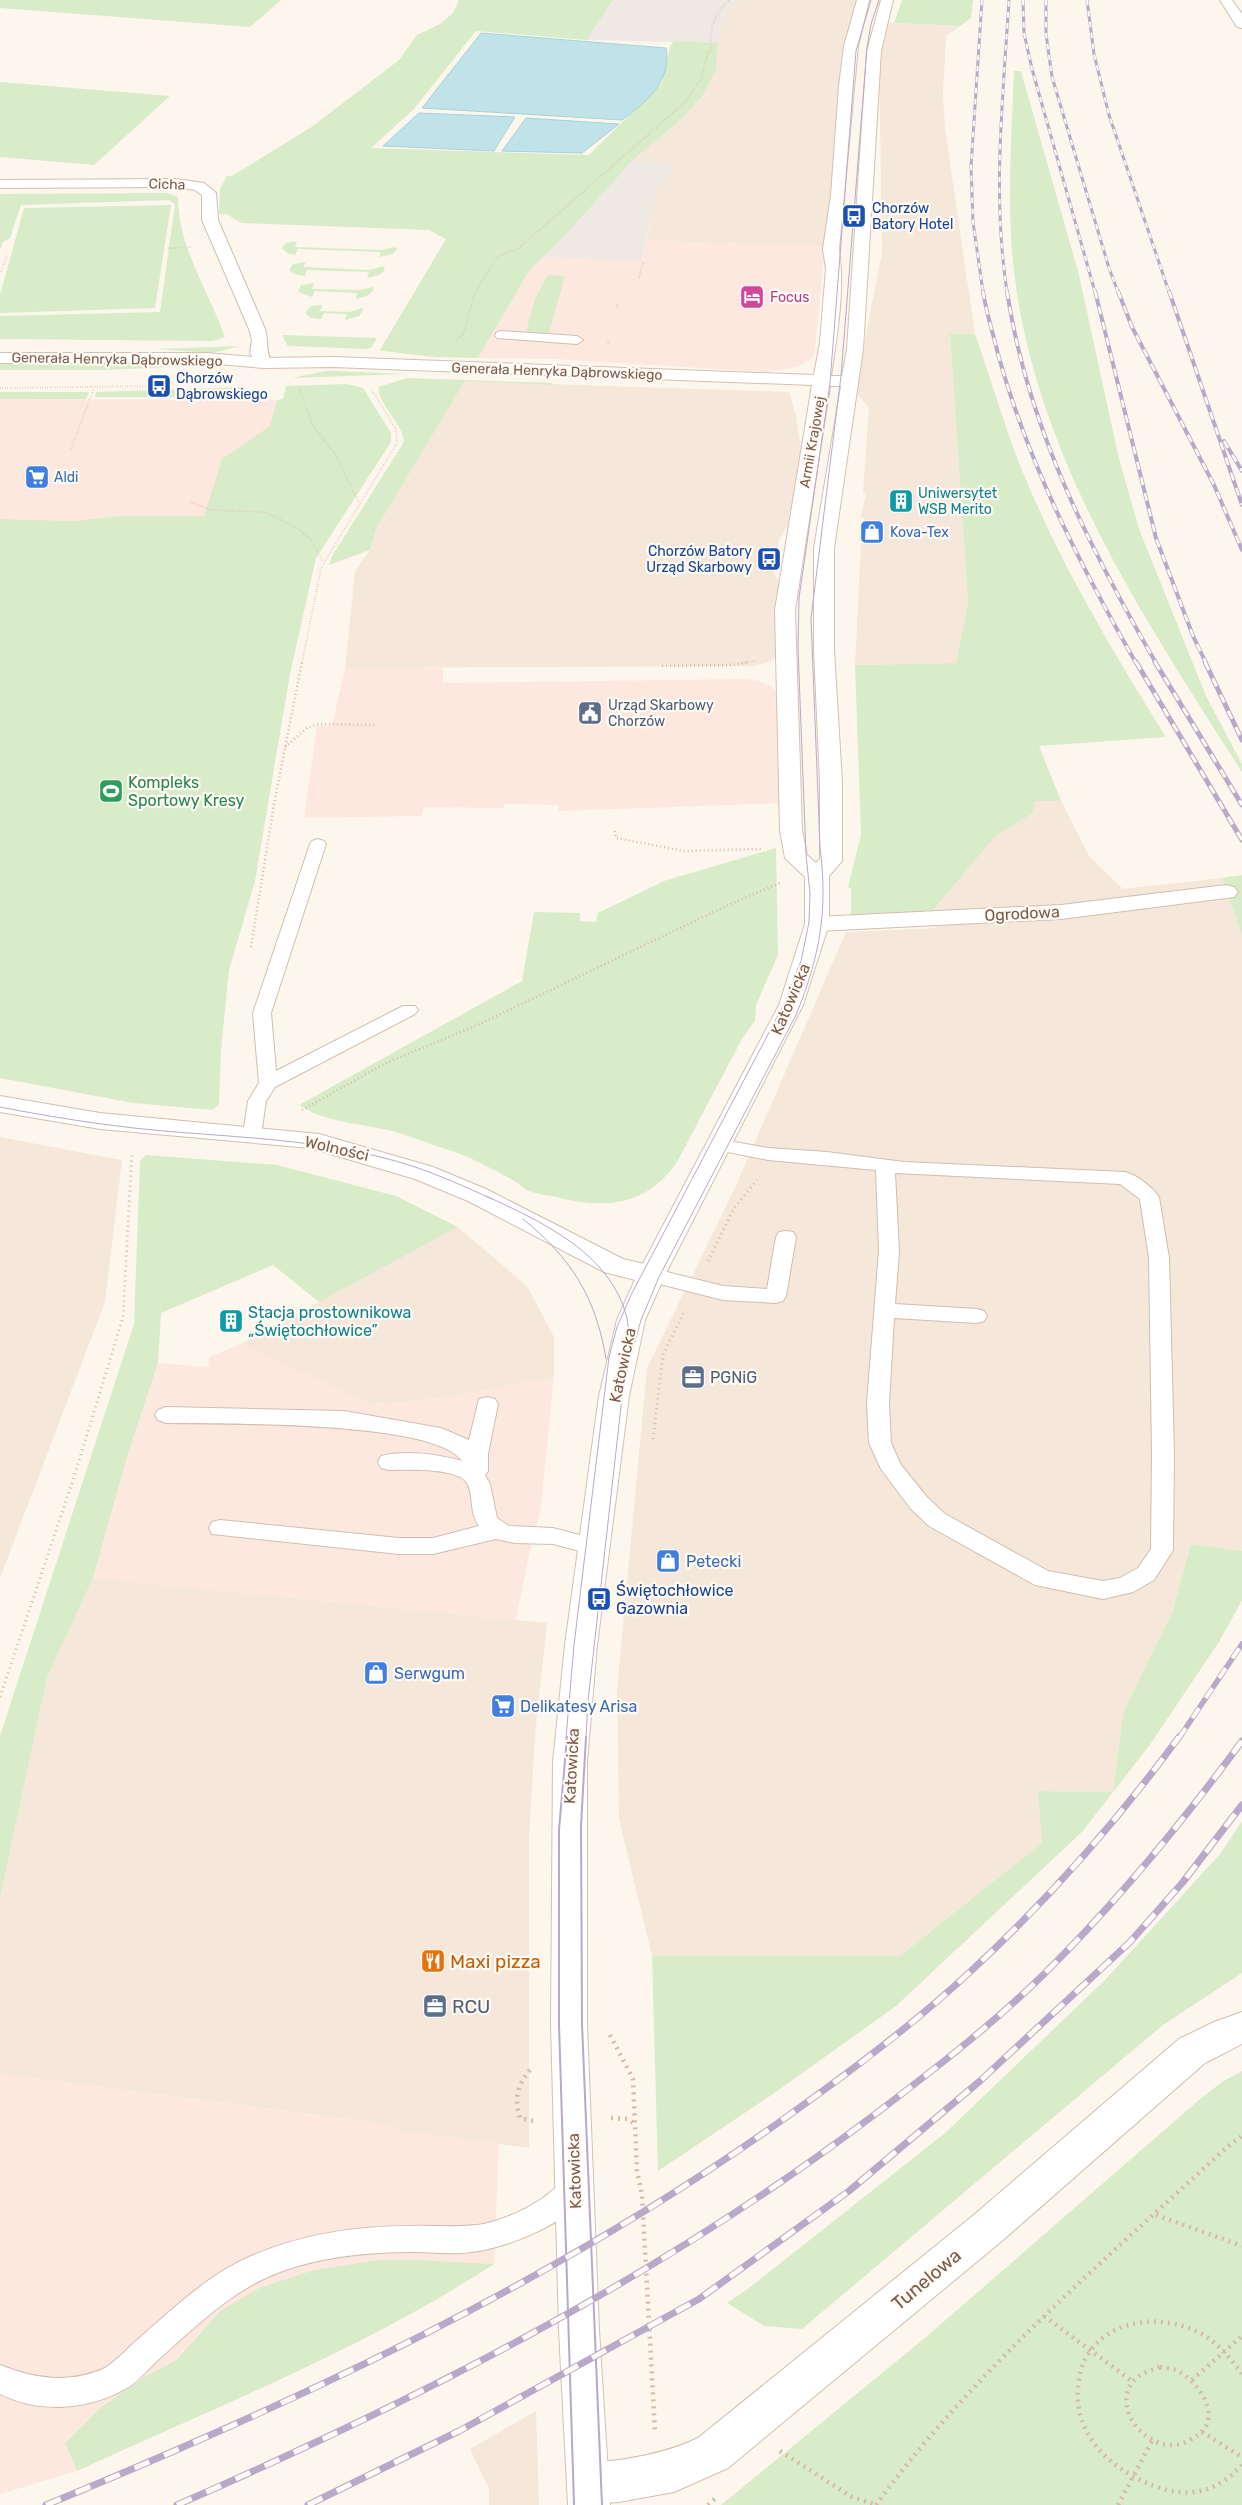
<svg xmlns="http://www.w3.org/2000/svg" width="1242" height="2505" font-family="Rubik,sans-serif">
  <rect width="100%" height="100%" fill="#fdf6ec"/>
  <!-- residential -->
  <g fill="#f5e8da">
    <path d="M740 0H859L850 22 844 51 825 246 646 241 659 182H668L632 161 677 123 702 97 716 70 718 43 725 14Z"/>
    <path d="M885 23 960 26 946 36 943 96 945 128 975 334H950L968 602 956 663 855 665 861 541H859L861 523H863L864 518H861L866 493H863L869 407 855 392 882 252 879 54Z"/>
    <path d="M465 381 789 392 796 416 802 457 790 521 779 540 774 573 781 585 777 657 766 663 752 666 345 668 355 571 370 550 376 529Z"/>
    <path d="M1034 801H1061L1089 856 1123 889 1222 878 1242 935V1551L1191 1544 1172 1613 1123 1712 1113 1792 1039 1791 1042 1843 900 1956H652L619 1819 617 1690 647 1368 735 1188 846 932 936 928 933 910 995 837 1033 813Z"/>
    <path d="M0 1137 122 1160 105 1302 0 1578Z"/>
    <path d="M458 1227 527 1286 554 1337V1377L467 1394 410 1402 369 1404 241 1344Z"/>
    <path d="M93 1578 547 1623 535 1736 529 1835V2148L395 2130V2126L308 2114 0 2074V1898L47 1678Z"/>
    <path d="M536 2411 539 2505H489V2489L470 2449Z"/>
  </g>
  <!-- commercial -->
  <g fill="#fde8e0">
    <path d="M646 241 825 246 815 352 812 358 801 365 788 369 765 372 554 359 478 358 529 271 543 257 640 261Z"/>
    <path d="M0 399 277 400 249 517 119 516 75 521 0 519Z"/>
    <path d="M345 668H443V683L745 679 759 681 770 686 778 693 782 803 558 811V805L504 804 503 808 424 807 422 816 304 818 317 726H332Z"/>
    <path d="M241 1344 369 1404 410 1402 467 1394 554 1377 541 1508 529 1555 516 1620 93 1578 128 1454 158 1363 208 1367 209 1357Z"/>
    <path d="M0 2074 396 2126V2130L499 2144 494 2264 422 2260H377L314 2270 220 2311 175 2360 149 2374 100 2408 65 2442 77 2471 0 2494Z"/>
  </g>
  <!-- industrial -->
  <g fill="#efe9e4">
    <path d="M613 0H740L725 14 718 43 587 40Z"/>
    <path d="M632 161 673 163 668 183H659L641 261 543 257Z"/>
  </g>
  <!-- green -->
  <g fill="#d8ecc9">
    <path d="M0 0H281L250 27 0 8Z"/>
    <path d="M459 0H613L587 40 476 31 413 110 371 148 589 155 662 83 670 47 674 41 718 43 716 70 702 97 677 123 632 161 567 233 529 271 478 358 433 357 383 351 380 350 446 239 429 230 242 223 226 214H219L220 189 227 176H232L313 126 399 60 417 35 440 24 453 13Z"/>
    <path d="M902 0H973L971 18 960 26 894 23Z"/>
    <path d="M1014 71H1021L1079 275 1119 459 1139 529 1206 696 1242 764V772C1138 609 1023 438 1011 238 1008 183 1012 126 1014 71Z"/>
    <path d="M0 82 170 96 94 165 0 157Z"/>
    <path d="M166 193 178 197C178 248 209 291 225 337L213 341 0 339V316L160 312 175 204 169 200 21 205 10 238 3 242 0 250V194Z"/>
    <path d="M171 205 155 308 0 313V295L24 208Z"/>
    <path d="M297 241 295 247 382 250 395 247 397 249 393 254 379 257 381 252 298 249 295 255 287 253 282 248 286 243Z"/>
    <path d="M306 262 303 267 370 270 383 266 385 270 379 275 367 278 369 272 307 270 305 276 294 274 289 270 293 264Z"/>
    <path d="M551 275 565 276 549 333 527 332 526 331 535 299 547 276Z"/>
    <path d="M314 283 312 289 360 290 373 287 374 290 367 296 356 299 357 293 315 291 312 297 298 292 301 285Z"/>
    <path d="M322 305 320 311 349 312 362 308 363 311 359 316 345 320 347 314 324 313 321 319 311 318 305 313 311 306Z"/>
    <path d="M950 334H975C990 377 1003 421 1019 463 1058 560 1111 649 1166 737L1039 746 1061 801H1035L1033 813 995 837 933 910 907 913 851 914V888L848 887 861 835 855 665 956 663 968 602Z"/>
    <path d="M282 335 377 338 371 348 366 349 290 346 287 345Z"/>
    <path d="M241 346 212 353 155 349Z"/>
    <path d="M0 363 209 364 212 365 106 370H0Z"/>
    <path d="M325 371H334L406 374 292 378Z"/>
    <path d="M408 378 552 383 553 385 465 381 376 529 370 550 329 565 332 556 404 442C402 421 380 408 378 387Z"/>
    <path d="M347 384 363 388 391 433V442L316 558 290 674 255 881 229 970 221 1050 219 1104 213 1110 133 1103 0 1078V519L75 521 119 516H204L222 459 270 426 277 400 283 399 286 386Z"/>
    <path d="M243 387 248 397H95L96 392Z"/>
    <path d="M0 392H89L86 399H0Z"/>
    <path d="M776 848 778 955 756 1005 755 1021 743 1037 677 1162C647 1206 604 1210 556 1197 547 1195 535 1194 526 1190 522 1187 519 1183 514 1181 500 1173 485 1165 470 1158 448 1149 424 1142 402 1134 369 1123 329 1125 299 1105L522 981 534 912 580 913V921L596 922 598 913 664 881Z"/>
    <path d="M1242 875V935L1222 878Z"/>
    <path d="M146 1155 277 1165 396 1196 458 1227 319 1302 273 1265 161 1313 158 1363 128 1454 93 1578 47 1678 0 1898V1736L134 1324 140 1161Z"/>
    <path d="M1191 1544 1242 1551V1600L1219 1642 1149 1746 1082 1832 896 2006 773 2094 658 2171 652 1956H900L1042 1843 1038 1791 1113 1792 1123 1712 1172 1613Z"/>
    <path d="M1242 1821V1973L1163 2025 802 2329 764 2326 727 2303 749 2288 945 2133 1105 1980 1220 1854Z"/>
    <path d="M1242 2071V2505H721L926 2337 1199 2100 1222 2082Z"/>
    <path d="M377 2260H422L494 2264C364 2349 218 2406 77 2471L65 2443 100 2408 149 2374 176 2360 220 2311 259 2288 314 2270Z"/>
  </g>
  <!-- water -->
  <g fill="#bfe3e8" stroke="#a5d3da">
    <path d="M481 33 666 48C672 81 647 102 622 120L422 108Z"/>
    <path d="M419 113 515 117 494 151 383 146Z"/>
    <path d="M526 118 619 124 582 153 502 151Z"/>
  </g>
  <g fill="none" stroke-linecap="round" stroke-linejoin="round">
    <defs>
      <g id="lane">
        <path d="M501 331 577 336 583 340 577 344 497 338 495 335 497 332Z"/>
        <path d="M318 839 324 841 326 844 271 1013 276 1071 403 1006H415L418 1010 415 1014 275 1087 266 1101 261 1135 259 1139H245L243 1135 248 1101 259 1083 253 1013 310 844 312 841Z"/>
        <path d="M719 1139 768 1148 827 1152 904 1162 1125 1172C1137 1175 1152 1187 1159 1197L1169 1258 1174 1454 1173 1550 1154 1580 1133 1592 1103 1599 1035 1585 929 1526 911 1509 881 1469 869 1443 867 1403 879 1251 876 1170 768 1160 712 1149 709 1145 712 1141ZM895 1173 1120 1184 1140 1199 1149 1258 1152 1454 1151 1549 1138 1568 1120 1578 1103 1581 1048 1571 945 1514 927 1497 901 1465 891 1443 889 1403 894 1318 977 1323 984 1321 987 1316 984 1311 977 1309 895 1304 899 1251Z"/>
        <path d="M786 1231 793 1232 796 1237 786 1296 783 1301 776 1303 723 1300 644 1280 641 1275 644 1270 651 1268 723 1286 767 1289 776 1237 779 1232Z"/>
        <path d="M487 1397 495 1399 498 1404 488 1454V1471L485 1475 490 1484 497 1518 509 1526 553 1528 603 1541 606 1547 603 1553 595 1555 553 1544 515 1543 496 1539 433 1554H399L212 1534 209 1528 212 1522 220 1520 399 1538H433L479 1526C469 1511 474 1499 468 1485 461 1467 406 1470 389 1470L381 1468 378 1462 381 1456C405 1450 438 1454 462 1461 435 1420 219 1424 166 1423L158 1420 155 1415 158 1410 166 1407 344 1411 441 1428 469 1440 479 1399Z"/>
        <path d="M574 2177 584 2181 588 2190C574 2222 505 2249 471 2252 452 2255 433 2252 415 2252 370 2252 323 2256 280 2272 233 2289 195 2327 158 2360 148 2369 139 2381 127 2388 89 2410 40 2414 0 2394V2365C35 2379 70 2384 105 2368 117 2360 126 2350 137 2340 172 2310 206 2276 249 2257 301 2234 355 2226 412 2226 436 2225 460 2228 484 2224 505 2219 525 2210 543 2198 553 2190 562 2182 574 2177Z"/>
      </g>
      <g id="street">
        <path d="M1220 0H1232L1242 14V28L1237 27Z"/>
        <path d="M176 179 204 183 216 193 218 220 265 329C269 342 265 351 272 363L270 367H258L250 353 252 340 249 329 202 220V195L195 190 176 187 0 188V180Z"/>
        <path d="M1226 885 1234 887 1238 892 1234 897 1061 919 817 931 809 929 805 924 809 919 817 917 1061 905Z"/>
        <path d="M0 1096 100 1113 319 1134 433 1167 486 1189 623 1259 661 1268 665 1275 661 1282 651 1284 604 1272 468 1201 415 1179 310 1148 100 1129 0 1112Z"/>
        <path d="M1242 2012V2044L1205 2063 1003 2240 728 2468 674 2492 619 2502 588 2504 573 2498 567 2483 573 2468C589 2462 602 2462 619 2460 647 2456 673 2450 698 2438L975 2214 1179 2039 1214 2022Z"/>
      </g>
      <path id="secondary" d="M857 0H869L858 46 839 249C845 290 837 335 831 376H842L847 349 867 51 881 0H893L881 51 863 349 834 548V650L842 782V861L829 876V924L803 1005 665 1275 645 1320 629 1396 597 1645 587 1762V2024L599 2330 610 2505H568L559 2330 551 2024 553 1762 565 1645 599 1396 617 1320 637 1275 779 1005 805 924V877L785 858 780 830 775 610 812 385 333 367 264 368 206 363H0V353H206L264 358 333 357 814 375 820 342 826 269 823 249 831 195 839 86 844 46ZM830 386H841L814 548V650L820 782V859L816 863 807 855 802 830 795 610Z"/>
    </defs>
    <!-- lane casing -->
    <use href="#lane" stroke="#d1beb0" stroke-width="2"/>
    <!-- street casing -->
    <use href="#street" stroke="#d1beb0" stroke-width="2"/>
    <!-- secondary casing -->
    <use href="#secondary" stroke="#d6c0b0" stroke-width="2"/>
    <!-- path-far3 -->
    <g stroke="#d9b8a5" stroke-width="2" stroke-dasharray="0.5 2" stroke-linecap="butt">
      <path d="M168 248 192 247"/>
      <path d="M0 274 7 256"/>
      <path d="M639 278 643 263"/>
      <path d="M617 304V308"/>
      <path d="M456 340 463 334 475 292 497 257 519 248 685 102 701 79 707 55 711 50C708 31 715 13 729 0"/>
      <path d="M608 344 609 340"/>
      <path d="M299 387 312 425 334 452 359 502"/>
      <path d="M0 388 158 386"/>
      <path d="M71 449 94 388"/>
      <path d="M191 502 210 510 266 512 298 529 311 540 323 562"/>
      <path d="M709 569 715 566"/>
      <path d="M710 573 717 576"/>
      <path d="M302 663 321 568 397 443 396 429 371 389"/>
      <path d="M742 663 755 661"/>
    </g>
    <!-- path-far2 -->
    <g stroke="#d9b8a5" stroke-width="2.5" stroke-dasharray="1 3" stroke-linecap="butt">
      <path d="M662 666 732 665 749 662"/>
      <path d="M285 747 307 728 317 724 374 725"/>
      <path d="M615 831 616 838 684 851 762 849"/>
      <path d="M251 947 274 804 302 662"/>
      <path d="M302 1110 384 1064 482 1023 726 906 780 883"/>
    </g>
    <!-- path-far1 -->
    <g stroke="#d9b8a5" stroke-width="3" stroke-dasharray="1 4" stroke-linecap="butt">
      <path d="M708 1261 734 1208 757 1180"/>
      <path d="M653 1439 663 1355 684 1312"/>
      <path d="M0 1697 74 1477 123 1317 132 1152"/>
    </g>
    <!-- path -->
    <g stroke="#d9b8a5" stroke-width="4.5" stroke-dasharray="2 5" stroke-linecap="butt">
      <path d="M610 2035 633 2079 637 2171 642 2195 655 2432"/>
      <path d="M530 2070C517 2086 514 2098 520 2118L533 2121"/>
      <path d="M611 2118 628 2119 635 2124"/>
      <path d="M1156 2215 1242 2246"/>
      <path d="M1044 2316 1132 2381"/>
      <path d="M1160 2367C1166 2368 1173 2368 1178 2371 1196 2381 1217 2408 1205 2428 1201 2434 1196 2436 1190 2440 1151 2463 1103 2402 1139 2376 1145 2372 1153 2370 1160 2367Z"/>
      <path d="M1242 2374C1231 2359 1219 2344 1202 2334 1167 2315 1117 2316 1091 2350 1082 2361 1079 2374 1078 2389 1074 2437 1114 2472 1157 2487 1191 2499 1218 2491 1242 2465"/>
      <path d="M1192 2380 1242 2336"/>
      <path d="M1202 2432 1242 2457"/>
      <path d="M780 2451 852 2497 876 2505"/>
      <path d="M708 2505 717 2497"/>
      <path d="M876 2505C974 2370 1104 2261 1226 2148L1242 2136"/>
      <path d="M1118 2505 1152 2441"/>
    </g>
    <!-- lane -->
    <use href="#lane" fill="#fff" fill-rule="evenodd"/>
    <!-- street -->
    <use href="#street" fill="#fff" fill-rule="evenodd"/>
    <!-- secondary -->
    <use href="#secondary" fill="#fff" fill-rule="evenodd"/>
    <!-- tram-far1 -->
    <g stroke="#b9a8c9" stroke-width="1">
      <path d="M0 1107C51 1117 102 1125 153 1130 239 1138 329 1139 412 1166 439 1175 466 1187 492 1199"/>
      <path d="M486 1196C542 1222 611 1253 627 1318 629 1328 628 1339 628 1349"/>
      <path d="M523 1219C571 1258 596 1297 606 1359"/>
      <path d="M625 1377 641 1320 659 1277 796 1015C820 956 828 911 820 847L811 618 841 376 867 48 871 24 879 0"/>
      <path d="M566 1738 574 1645 609 1357 617 1327 631 1295 785 1002 801 961 809 922 810 893 806 855 798 648 799 598 830 383 856 51 871 0"/>
      <path d="M586 1738 588 1701 625 1371"/>
    </g>
    <!-- tram -->
    <g stroke="#b9a8c9" stroke-width="2">
      <path d="M567 1737 559 1830V2024L574 2505"/>
      <path d="M586 1737 581 1826 582 2024 602 2505"/>
    </g>
    <defs>
      <g id="rail-far4">
        <path d="M982 0 971 167 973 222 983 292"/>
        <path d="M1023 0 1024 33 1032 69 1095 292"/>
        <path d="M1046 0V34L1052 77 1109 268 1118 292"/>
        <path d="M1087 0 1094 54 1109 115 1169 292"/>
        <path d="M1007 292C992 195 1003 97 1009 0"/>
      </g>
      <g id="rail-far3">
        <path d="M983 291C986 312 993 333 998 354 1028 463 1080 565 1136 663"/>
        <path d="M1007 291C1027 425 1089 547 1156 663"/>
        <path d="M1095 291 1156 538 1193 636 1206 663"/>
        <path d="M1118 291 1132 327 1214 485 1242 550"/>
        <path d="M1169 291 1242 505"/>
        <path d="M1224 441 1242 471"/>
      </g>
      <g id="rail-far2">
        <path d="M1136 662 1242 840"/>
        <path d="M1155 662 1242 805"/>
        <path d="M1205 662 1242 740"/>
      </g>
      <path id="rail-far1" d="M1179 1738 1242 1644"/>
      <g id="rail">
        <path d="M46 2505C304 2399 557 2281 785 2118 850 2072 913 2025 971 1971 1047 1901 1118 1820 1179 1737"/>
        <path d="M177 2505C422 2398 660 2277 874 2115 932 2071 991 2026 1043 1975 1116 1903 1182 1823 1242 1741"/>
        <path d="M308 2505 459 2431 699 2299 849 2191 980 2081 1130 1942 1183 1882 1242 1805"/>
      </g>
    </defs>
    <!-- rail-far4 casing -->
    <use href="#rail-far4" stroke="#b9a8c9" stroke-width="3"/>
    <!-- rail-far3 casing -->
    <use href="#rail-far3" stroke="#b9a8c9" stroke-width="4"/>
    <!-- rail-far2 casing -->
    <use href="#rail-far2" stroke="#b9a8c9" stroke-width="5"/>
    <!-- rail-far1 casing -->
    <use href="#rail-far1" stroke="#b9a8c9" stroke-width="5.5"/>
    <!-- rail casing -->
    <use href="#rail" stroke="#b9a8c9" stroke-width="7"/>
    <!-- rail-far4 -->
    <use href="#rail-far4" stroke="#fffaf3" stroke-width="2" stroke-dasharray="5.5" stroke-linecap="butt"/>
    <!-- rail-far3 -->
    <use href="#rail-far3" stroke="#fffaf3" stroke-width="2.5" stroke-dasharray="8" stroke-linecap="butt"/>
    <!-- rail-far2 -->
    <use href="#rail-far2" stroke="#fffaf3" stroke-width="3" stroke-dasharray="9" stroke-linecap="butt"/>
    <!-- rail-far1 -->
    <use href="#rail-far1" stroke="#fffaf3" stroke-width="4" stroke-dasharray="12" stroke-linecap="butt"/>
    <!-- rail -->
    <use href="#rail" stroke="#fffaf3" stroke-width="5" stroke-dasharray="16" stroke-linecap="butt"/>
  </g>
  <!-- icons -->
  <defs>
    <symbol id="bus-square" viewBox="-11 -11 22 22"><rect x="-9" y="-9" width="18" height="18" rx="4" fill="#1a4fb4" stroke="#fffaf3"/><path d="M-5-6H5V4H4V6H2V4H-2V6H-4V4H-5ZM-3.5-4V0h7V-4ZM-3.5 1.2v1.5H-2V1.2ZM2 1.2v1.5H3.5V1.2Z" fill="#fff"/></symbol>
    <symbol id="hotel-square" viewBox="-11 -11 22 22"><rect x="-9" y="-9" width="18" height="18" rx="4" fill="#d1479c" stroke="#fffaf3"/><path d="M-6-4.5h1.5V1H6V5H4.5V3h-9V5H-6ZM-4 0a1.8 1.8 0 1 1 3.6 0ZM.5 0V-2.5h3Q6-2.5 6 0Z" fill="#fff"/></symbol>
    <symbol id="supermarket-square" viewBox="-11 -11 22 22"><rect x="-9" y="-9" width="18" height="18" rx="4" fill="#3f7fe0" stroke="#fffaf3"/><path d="M-6-5.5h2.5l.6 2H6L4.5 2H-2.5L-4.4-4H-6ZM-1.5 3.2a1.3 1.3 0 1 0 .1 0ZM3 3.2a1.3 1.3 0 1 0 .1 0Z" fill="#fff"/></symbol>
    <symbol id="building-square" viewBox="-11 -11 22 22"><rect x="-9" y="-9" width="18" height="18" rx="4" fill="#0f9aa8" stroke="#fffaf3"/><path d="M-4-6H4V6H1V3H-1V6H-4ZM-2.5-4.3h1.7v1.8h-1.7ZM.8-4.3h1.7v1.8H.8ZM-2.5-1h1.7V.8h-1.7ZM.8-1h1.7V.8H.8Z" fill="#fff"/></symbol>
    <symbol id="shop-square" viewBox="-11 -11 22 22"><rect x="-9" y="-9" width="18" height="18" rx="4" fill="#3f7fe0" stroke="#fffaf3"/><path d="M-5-2.5h2.3a2.7 3.5 0 0 1 5.4 0H5L5.5 6h-11ZM-1.5-2.5h3a1.5 2.3 0 0 0-3 0Z" fill="#fff"/></symbol>
    <symbol id="civic-square" viewBox="-11 -11 22 22"><rect x="-9" y="-9" width="18" height="18" rx="4" fill="#5c6f8a" stroke="#fffaf3"/><path d="M-.6-6.5H3V-4.5H.6V-3L4-1V1h2V6H-6V1h2V-1L-.6-3ZM-1.2 2.5V6h2.4V2.5Z" fill="#fff"/></symbol>
    <symbol id="stadium-square" viewBox="-11 -11 22 22"><rect x="-9" y="-9" width="18" height="18" rx="4" fill="#2e9e5b" stroke="#fffaf3"/><path d="M0-5a6.5 5 0 1 0 0 10a6.5 5 0 1 0 0-10ZM-3.5-1.8h7v3.6h-7Z" fill="#fff"/></symbol>
    <symbol id="office-square" viewBox="-11 -11 22 22"><rect x="-9" y="-9" width="18" height="18" rx="4" fill="#5c6f8a" stroke="#fffaf3"/><path d="M-6-3h4V-5.5h4V-3h4V5H-6ZM-1-4.5V-3h2v-1.5ZM-6 0V1H6V0Z" fill="#fff"/></symbol>
    <symbol id="restaurant-square" viewBox="-11 -11 22 22"><rect x="-9" y="-9" width="18" height="18" rx="4" fill="#e8710a" stroke="#fffaf3"/><path d="M-5-6h1v4h1v-4h1v4h1v-4h1v5L-1.5 .5V6h-2V.5L-5-1ZM5-6V6H3V1.5H1.5Q1.5-4 5-6Z" fill="#fff"/></symbol>
  </defs>
  <g fill-rule="evenodd">
    <use href="#bus-square" x="840" y="202" width="28" height="28"/>
    <use href="#hotel-square" x="738" y="283" width="28" height="28"/>
    <use href="#bus-square" x="145" y="372" width="28" height="28"/>
    <use href="#supermarket-square" x="23" y="463" width="28" height="28"/>
    <use href="#building-square" x="887" y="487" width="28" height="28"/>
    <use href="#shop-square" x="858" y="518" width="28" height="28"/>
    <use href="#bus-square" x="755" y="545" width="28" height="28"/>
    <use href="#civic-square" x="576" y="699" width="28" height="28"/>
    <use href="#stadium-square" x="97" y="777" width="28" height="28"/>
    <use href="#building-square" x="217" y="1307" width="28" height="28"/>
    <use href="#office-square" x="679" y="1363" width="28" height="28"/>
    <use href="#shop-square" x="654" y="1547" width="28" height="28"/>
    <use href="#bus-square" x="585" y="1585" width="28" height="28"/>
    <use href="#shop-square" x="362" y="1659" width="28" height="28"/>
    <use href="#supermarket-square" x="489" y="1692" width="28" height="28"/>
    <use href="#restaurant-square" x="419" y="1947" width="28" height="28"/>
    <use href="#office-square" x="421" y="1992" width="28" height="28"/>
  </g>
  <g text-anchor="middle" stroke-width="4.5" stroke-linejoin="round" paint-order="stroke">
    <!-- far-street labels -->
    <g font-size="14" fill="#7a5c4d" stroke="#fffaf3">
      <text transform="translate(167 184) rotate(2)" y="5">Cicha</text>
      <text transform="translate(117 359) rotate(1)" y="5">Generała Henryka Dąbrowskiego</text>
      <text transform="translate(557 371) rotate(2)" y="5">Generała Henryka Dąbrowskiego</text>
      <text transform="translate(812 442) rotate(-80)" y="5">Armii Krajowej</text>
    </g>
    <!-- far-transit labels -->
    <g font-size="14" fill="#164399" stroke="#fffaf3" text-anchor="start">
      <text x="872" y="213">Chorzów<tspan x="872" dy="16">Batory Hotel</tspan></text>
      <text x="176" y="383">Chorzów<tspan x="176" dy="16">Dąbrowskiego</tspan></text>
      <text x="752" y="556" text-anchor="end">Chorzów Batory<tspan x="752" dy="16">Urząd Skarbowy</tspan></text>
    </g>
    <!-- far-hotel labels -->
    <g font-size="14" fill="#b23c85" stroke="#fffaf3" text-anchor="start">
      <text x="770" y="302">Focus</text>
    </g>
    <!-- far-shop labels -->
    <g font-size="14" fill="#366cbe" stroke="#fffaf3" text-anchor="start">
      <text x="54" y="482">Aldi</text>
      <text x="890" y="537">Kova-Tex</text>
    </g>
    <!-- far-culture labels -->
    <g font-size="14" fill="#0d838f" stroke="#fffaf3" text-anchor="start">
      <text x="918" y="498">Uniwersytet<tspan x="918" dy="16">WSB Merito</tspan></text>
    </g>
    <!-- far-service labels -->
    <g font-size="14" fill="#4e5e75" stroke="#fffaf3" text-anchor="start">
      <text x="608" y="710">Urząd Skarbowy<tspan x="608" dy="16">Chorzów</tspan></text>
    </g>
    <!-- leisure labels -->
    <g font-size="16" fill="#27864d" stroke="#fffaf3" text-anchor="start">
      <text x="128" y="788">Kompleks<tspan x="128" dy="18">Sportowy Kresy</tspan></text>
    </g>
    <!-- street labels -->
    <g font-size="16" fill="#7a5c4d" stroke="#fffaf3">
      <text transform="translate(1022 913) rotate(-3)" y="6">Ogrodowa</text>
      <text transform="translate(790 999) rotate(-67)" y="6">Katowicka</text>
      <text transform="translate(337 1148) rotate(13)" y="6">Wolności</text>
      <text transform="translate(622 1365) rotate(-78)" y="6">Katowicka</text>
      <text transform="translate(571 1766) rotate(-87)" y="6">Katowicka</text>
      <text transform="translate(574 2171) rotate(-92)" y="6">Katowicka</text>
    </g>
    <!-- culture labels -->
    <g font-size="16" fill="#0d838f" stroke="#fffaf3" text-anchor="start">
      <text x="248" y="1318">Stacja prostownikowa<tspan x="248" dy="18">„Świętochłowice”</tspan></text>
    </g>
    <!-- service labels -->
    <g font-size="16" fill="#4e5e75" stroke="#fffaf3" text-anchor="start">
      <text x="710" y="1383">PGNiG</text>
    </g>
    <!-- shop labels -->
    <g font-size="16" fill="#366cbe" stroke="#fffaf3" text-anchor="start">
      <text x="686" y="1567">Petecki</text>
      <text x="394" y="1679">Serwgum</text>
      <text x="520" y="1712">Delikatesy Arisa</text>
    </g>
    <!-- transit labels -->
    <g font-size="16" fill="#164399" stroke="#fffaf3" text-anchor="start">
      <text x="616" y="1596">Świętochłowice<tspan x="616" dy="18">Gazownia</tspan></text>
    </g>
    <!-- near-food labels -->
    <g font-size="19" fill="#c56008" stroke="#fffaf3" text-anchor="start">
      <text x="450" y="1968">Maxi pizza</text>
    </g>
    <!-- near-service labels -->
    <g font-size="19" fill="#4e5e75" stroke="#fffaf3" text-anchor="start">
      <text x="452" y="2013">RCU</text>
    </g>
    <!-- near-street labels -->
    <g font-size="19" fill="#7a5c4d" stroke="#fffaf3">
      <text transform="translate(926 2279) rotate(-40)" y="7">Tunelowa</text>
    </g>
  </g>
</svg>
